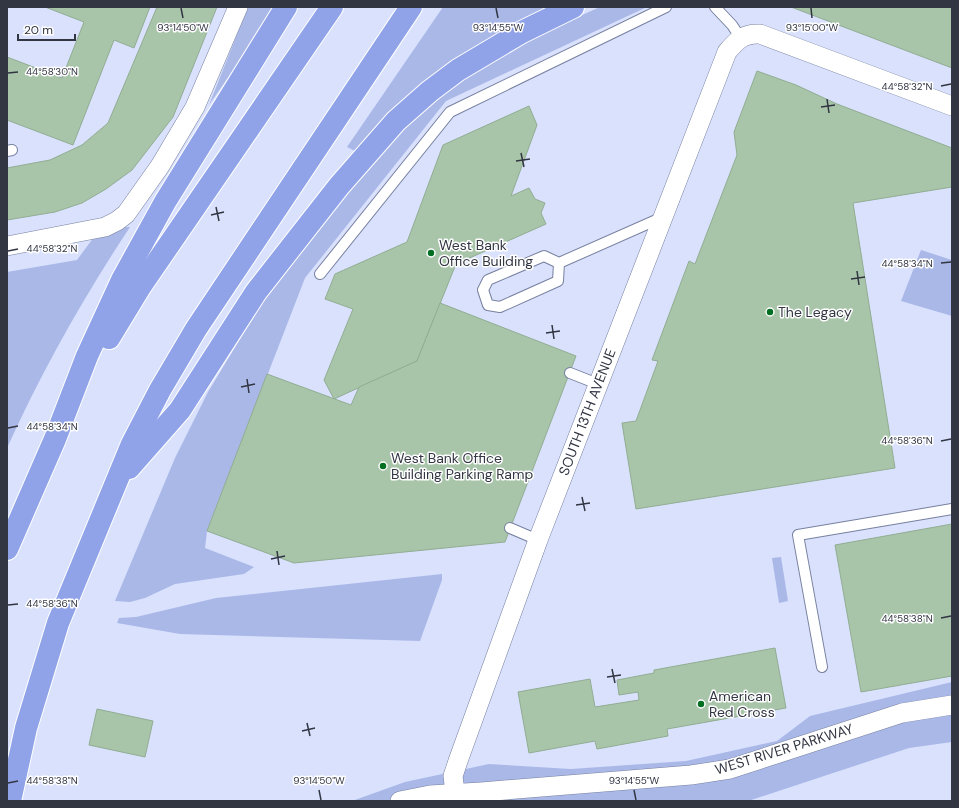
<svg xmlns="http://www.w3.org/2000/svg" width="959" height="808" font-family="'DM Sans',sans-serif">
  <rect width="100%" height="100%" fill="#d9e1fd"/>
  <!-- green -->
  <g fill="#aab8e8">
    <path d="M248 7H277L209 105Z"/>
    <path d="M443 7H549L482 42 448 66 357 152 347 147Z"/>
    <path d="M600 7H647L446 101 305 278 207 531 205 548 254 567 244 574 175 584 145 598 130 602 115 601 175 458 208 392 266 296 345 190 434 96 504 50Z"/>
    <path d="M124 227H130C83 298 42 371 7 448V272L77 260 94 237Z"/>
    <path d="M921 250 952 260V316L901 301Z"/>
    <path d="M781 557 788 601 779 603 772 558Z"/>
    <path d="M442 574V580L420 641 180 634 117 623 119 618 136 617 216 598Z"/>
    <path d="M952 682V742L909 748 748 801H352L405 782 489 764 571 769 686 761 777 741 810 716Z"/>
  </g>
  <!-- building -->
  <g fill="#a8c4a9" stroke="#91ad92">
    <path d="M45 7H150L134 48 114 40 73 145 7 120V57L62 78 84 22Z"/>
    <path d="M157 7H217L173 117 132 170 106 189 82 203 55 212 7 220V168L50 160 82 145 108 123Z"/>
    <path d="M791 7H952V68Z"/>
    <path d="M757 71 796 85 837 104 952 148V187L853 203 895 468 636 509 622 423 636 421 658 361 652 360 689 261 695 264 737 155 734 132Z"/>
    <path d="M529 106 537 125 511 196 529 188 535 199 545 203 541 213 546 224 456 264 417 361 334 399 324 380 353 309 325 299 335 274 407 242 443 145Z"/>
    <path d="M440 303 576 356 505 542 294 563 207 531 267 374 351 405 359 387 417 361Z"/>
    <path d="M952 524V676L861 692 835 545Z"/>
    <path d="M775 648 786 708 667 729 668 736 597 749 595 741 529 753 518 692 590 679 595 707 639 700 638 692 619 695 617 680 654 673V670Z"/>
    <path d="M97 709 153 721 145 757 89 745Z"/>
  </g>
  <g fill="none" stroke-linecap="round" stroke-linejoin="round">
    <defs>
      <g id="lane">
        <path d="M715 7 732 25 740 37"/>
        <path d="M7 151 12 150"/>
        <path d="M559 263 544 256 488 280 483 290 488 305 500 307 558 281 559 263 663 217"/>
        <path d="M320 274 450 112 666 7"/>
        <path d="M570 373 598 384"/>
        <path d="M510 528 538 540"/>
        <path d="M822 667 798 535 952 509"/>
      </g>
      <g id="street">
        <path d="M7 246 105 227 117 221 126 214 160 166 195 107 238 7"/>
        <path d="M455 793 453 776 458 761 538 540 727 52C737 40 744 33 760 34L952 106"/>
        <path d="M400 801 430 795 481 792 691 775 730 769 902 713 952 705"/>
      </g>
      <g id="highway">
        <path d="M109 338 140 287 332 7"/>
        <path d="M129 468 180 410 256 292 339 186 396 121 430 91 458 70 522 32 573 7"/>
        <path d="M7 549 55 439 87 356 122 280 165 202 286 7"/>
        <path d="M10 801 26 728 58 623 132 444 160 390 196 329 411 7"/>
      </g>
    </defs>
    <!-- lane casing -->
    <use href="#lane" stroke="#7781a0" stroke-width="12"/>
    <!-- street casing -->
    <use href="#street" stroke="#7781a0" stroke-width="20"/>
    <!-- highway casing -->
    <use href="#highway" stroke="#fff" stroke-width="24"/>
    <!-- lane -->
    <use href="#lane" stroke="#fff" stroke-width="10"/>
    <!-- street -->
    <use href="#street" stroke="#fff" stroke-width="19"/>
    <!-- highway -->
    <use href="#highway" stroke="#90a3e9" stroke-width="22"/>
  </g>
  <!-- ticks -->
  <path fill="none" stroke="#323643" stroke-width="1.5" d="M181 8 183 18M496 8 498 18M811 8 812 18M8 73 18 72M941 86 951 84M827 99 829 113M821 107 835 105M521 153 524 167M516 161 530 159M216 207 219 221M211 215 224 212M8 251 18 249M941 263 951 262M857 271 859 285M851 279 865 277M552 325 554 339M546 333 560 331M247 379 249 393M241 387 255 384M8 428 18 426M941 441 951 439M582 497 585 511M576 505 590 503M277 551 279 565M271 559 285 556M8 605 18 604M941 618 951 616M612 669 615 683M607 677 621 675M307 723 310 736M302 731 315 728M8 783 18 781M319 790 321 800M634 790 636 800"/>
  <!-- markers -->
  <g fill="#006f21" stroke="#fff" stroke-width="1.5">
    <circle cx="431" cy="253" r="4"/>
    <circle cx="770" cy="312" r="4"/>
    <circle cx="383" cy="466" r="4"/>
    <circle cx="701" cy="704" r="4"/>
  </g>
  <g text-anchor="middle" stroke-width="3" stroke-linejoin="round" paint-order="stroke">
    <!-- poi labels -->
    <g font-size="14" fill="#323643" stroke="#fff" text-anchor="start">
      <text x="439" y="250">West Bank<tspan x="439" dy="16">Office Building</tspan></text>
      <text x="778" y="317">The Legacy</text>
      <text x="391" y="463">West Bank Office<tspan x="391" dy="16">Building Parking Ramp</tspan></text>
      <text x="709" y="701">American<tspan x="709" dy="16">Red Cross</tspan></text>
    </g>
    <!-- street labels -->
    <g font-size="14" fill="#323643" stroke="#fff">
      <text transform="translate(587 412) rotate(-69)" y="5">SOUTH 13TH AVENUE</text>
      <text transform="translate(784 749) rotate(-17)" y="5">WEST RIVER PARKWAY</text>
    </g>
  </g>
  <g font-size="10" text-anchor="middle" fill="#323643" stroke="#fff" stroke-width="3" stroke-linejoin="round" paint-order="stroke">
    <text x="183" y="31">93°14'50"W</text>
    <text x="498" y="31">93°14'55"W</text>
    <text x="812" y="31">93°15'00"W</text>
    <text x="52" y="75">44°58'30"N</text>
    <text x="907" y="90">44°58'32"N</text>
    <text x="52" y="252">44°58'32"N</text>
    <text x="907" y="267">44°58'34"N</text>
    <text x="52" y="430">44°58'34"N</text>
    <text x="907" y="444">44°58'36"N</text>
    <text x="52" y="607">44°58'36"N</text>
    <text x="907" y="622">44°58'38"N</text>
    <text x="319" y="784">93°14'50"W</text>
    <text x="634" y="784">93°14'55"W</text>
    <text x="52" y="784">44°58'38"N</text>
  </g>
  <!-- border -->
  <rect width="959" height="808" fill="none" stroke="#323643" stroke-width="16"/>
  <!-- scale -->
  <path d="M18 34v6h57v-6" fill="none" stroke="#323643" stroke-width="2"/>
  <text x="24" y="34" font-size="12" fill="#323643" stroke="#ffffff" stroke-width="3" paint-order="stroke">20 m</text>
</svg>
